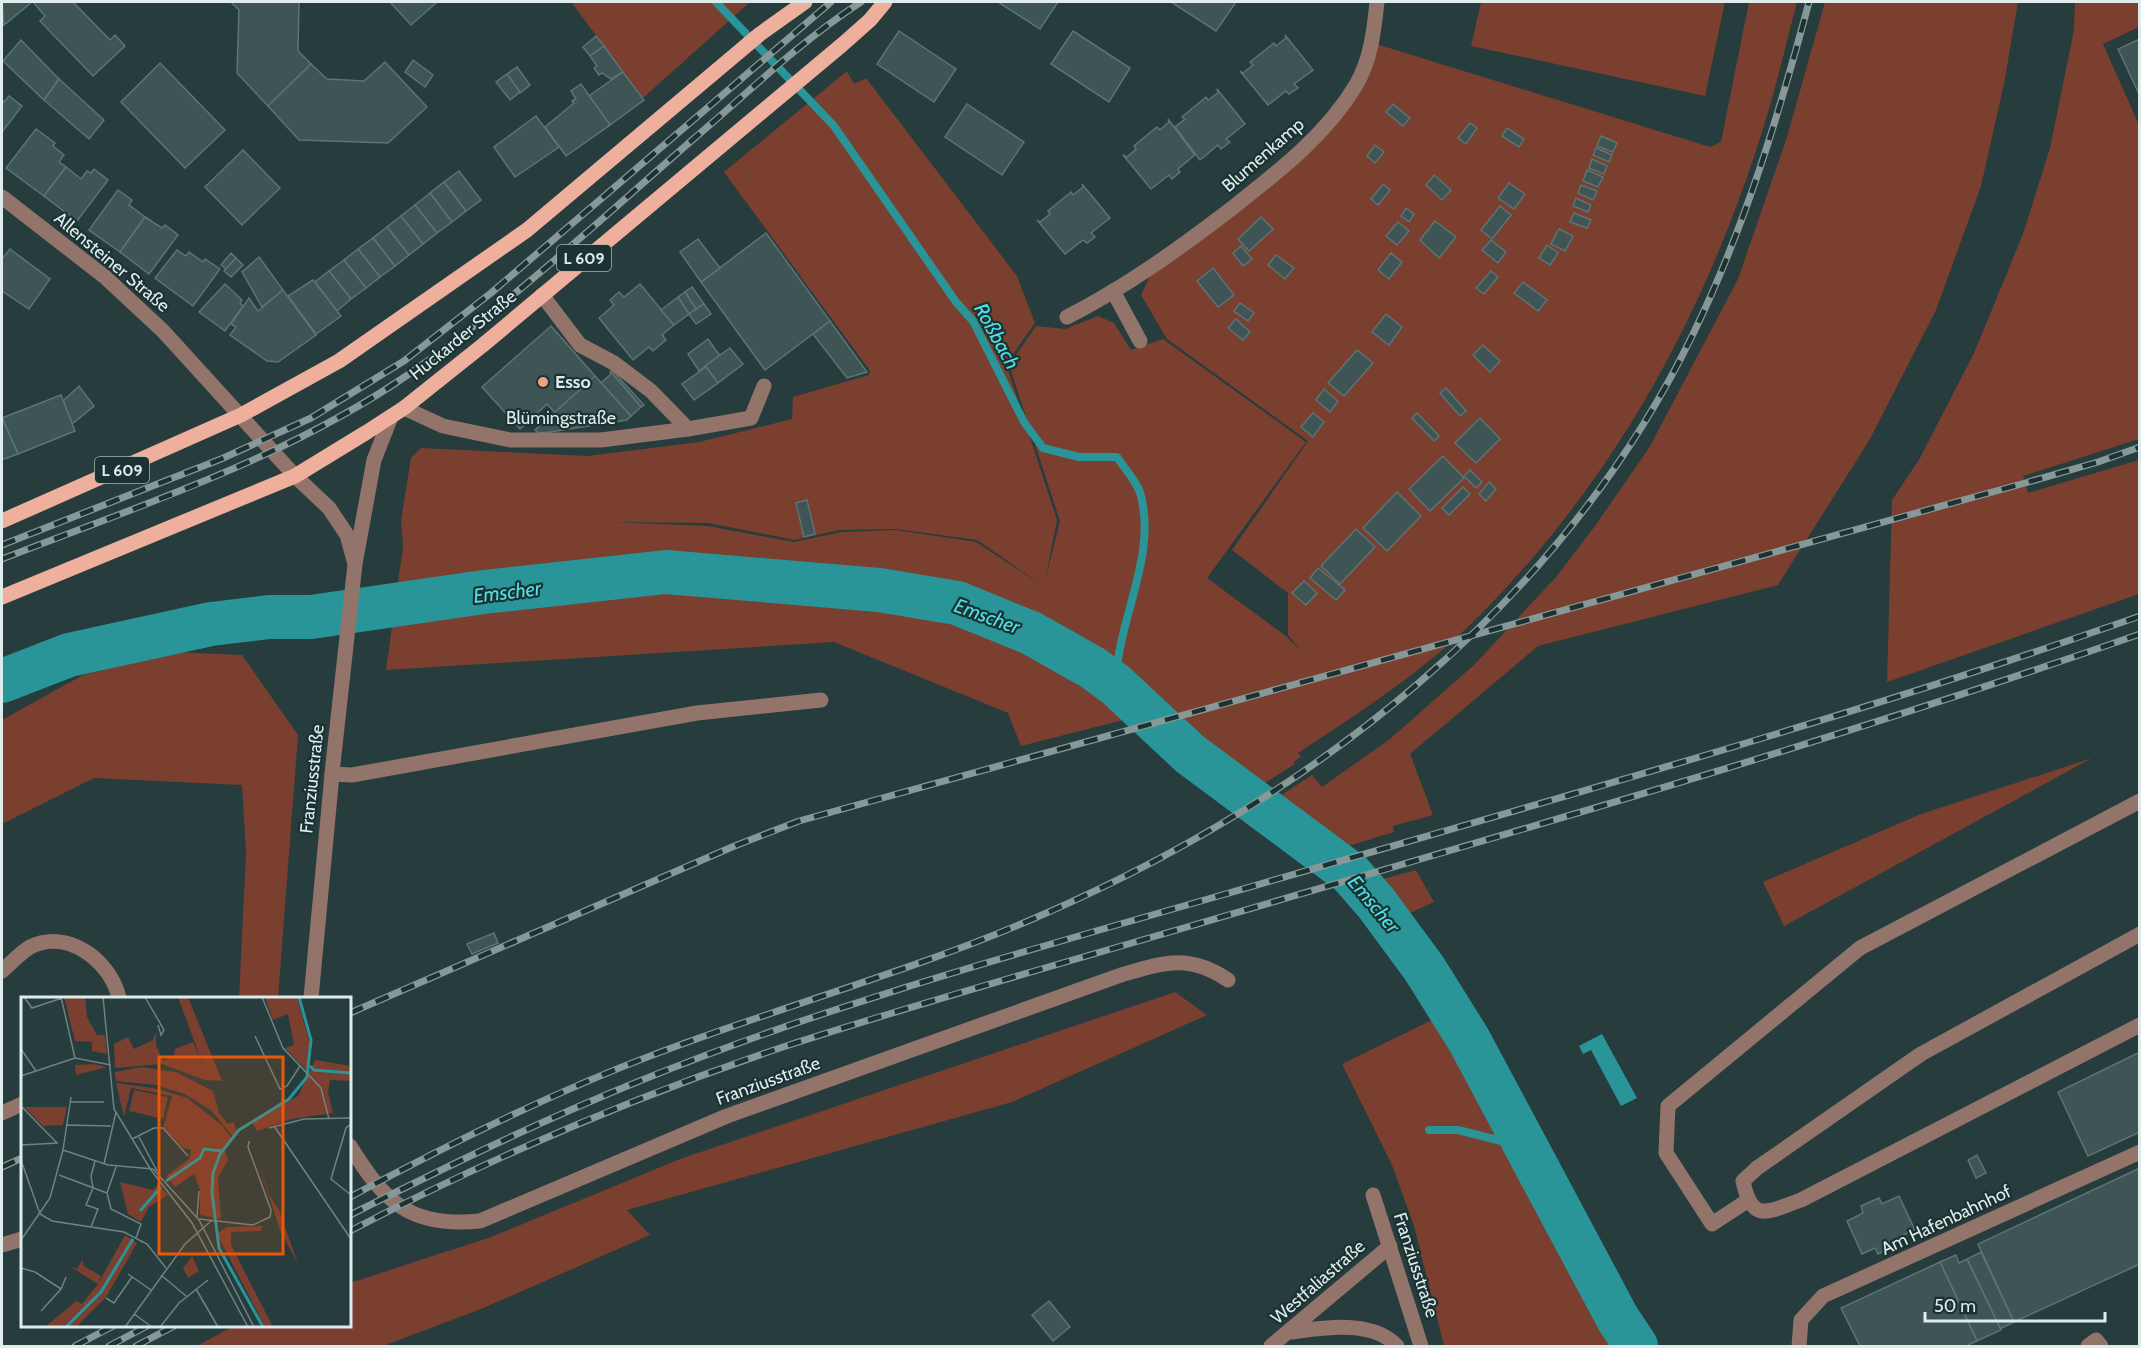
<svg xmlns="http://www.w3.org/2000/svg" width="2141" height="1348" font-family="Cabin,sans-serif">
  <rect width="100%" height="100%" fill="#263c3d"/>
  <!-- green -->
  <g fill="#7a3f2e" fill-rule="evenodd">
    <path d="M571 2H750L643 98Z"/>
    <path d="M1481 2H1725L1705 96 1471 46Z"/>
    <path d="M1749 2H1797C1787 40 1778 80 1766 119 1709 306 1619 475 1480 615 1427 669 1362 711 1298 753L1301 757 1293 762 1295 764 1254 790 1157 707 1127 719 1021 746 1008 713 834 642 386 670 403 546 401 520 411 458 421 448 588 456 699 442 792 419 793 397 869 375 870 371 724 172 847 71 854 84 866 78 1017 276 1035 323 1006 364 1057 520 1045 581 1060 521 1009 365 1036 326 1065 329 1098 316 1114 323 1131 350 1163 339 1306 442 1207 578 1286 636 1301 651 1288 635V593L1232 550 1308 441 1167 339 1141 295 1155 265 1330 120 1373 43 1710 147 1721 142ZM612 522 708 523 795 540 839 530 896 529 977 540 1045 587 976 542 896 530 841 532 794 542 708 526Z"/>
    <path d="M1825 2H2018L2004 84 1981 186 1936 310 1870 439 1778 585 1538 646 1410 754 1433 815 1393 826 1394 832 1332 851 1271 802 1312 775 1322 787 1390 739 1475 664 1556 577 1595 526 1649 448 1738 279 1787 137Z"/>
    <path d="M2075 2H2139V27L2103 44 2139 125V439L2023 476 2028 493 2139 460V594L1887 682 1892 500 1920 458 1974 353 2023 234 2050 148 2074 30Z"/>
    <path d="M177 652 242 655 298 735 278 998H239L246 853 242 785 94 778 2 824V720L83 675Z"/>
    <path d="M2092 758 1784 926 1763 882 1921 814Z"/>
    <path d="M1416 870 1434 902 1399 918 1376 881Z"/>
    <path d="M1175 992 1207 1015 1012 1102 627 1210 650 1235 481 1309 383 1346H197L234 1326H350V1283L491 1237 680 1159Z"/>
    <path d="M1442 1015 1539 1213 1613 1346H1444L1414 1226 1392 1165 1342 1064Z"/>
  </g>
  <!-- water -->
  <path fill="#2a9599" d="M1602 1034 1637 1098 1621 1106 1591 1050 1583 1054 1579 1046Z"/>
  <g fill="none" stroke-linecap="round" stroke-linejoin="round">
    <!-- stream -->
    <g stroke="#2a9599" stroke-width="8">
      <path d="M716 2 834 126 956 302 973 321 1024 422 1043 448 1079 457H1117C1125 469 1138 483 1141 496 1157 559 1116 622 1116 685"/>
      <path d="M1429 1130H1458L1525 1147"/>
    </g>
    <!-- river -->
    <path stroke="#2a9599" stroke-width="44" d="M2 681 69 655 211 624 269 617H311L484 592 666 572 879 590 957 603 1031 633 1093 668 1116 685 1190 754 1350 873 1376 903 1424 968 1469 1040 1618 1319 1636 1346"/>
  </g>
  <!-- building -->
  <g fill="#3e5455" stroke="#5c7474" stroke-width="1.5">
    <path d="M2 2H32L4 25Z"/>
    <path d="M33 2H73L110 40 115 35 125 46 93 76 40 21 45 16Z"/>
    <path d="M231 2H299L298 51 311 64 268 106 237 73 239 10Z"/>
    <path d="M390 2H437L411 25Z"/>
    <path d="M998 2H1058L1040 29Z"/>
    <path d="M1171 2H1236L1216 31Z"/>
    <path d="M899 31 956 69 934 102 877 64Z"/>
    <path d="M1073 31 1130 68 1109 102 1051 64Z"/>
    <path d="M1285 35 1313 70 1294 84 1298 88 1289 94 1286 91 1268 105 1240 71 1243 73 1253 65 1250 62 1274 43 1276 46 1286 38Z"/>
    <path d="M596 36 604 46 590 56 583 47Z"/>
    <path d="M2140 39V96L2118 49Z"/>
    <path d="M21 40 59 79 44 100 3 61Z"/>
    <path d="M604 46 623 72 611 79 602 73 599 75 594 68 597 66 590 56Z"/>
    <path d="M413 60 433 75 425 87 405 72Z"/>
    <path d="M385 62 427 107 388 143 299 140 268 106 311 64 327 79 364 81Z"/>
    <path d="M160 63 225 130 185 168 121 102Z"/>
    <path d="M517 67 530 85 520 93 507 74Z"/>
    <path d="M623 72 644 100 610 125 589 96Z"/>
    <path d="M507 74 520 92 510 100 496 82Z"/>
    <path d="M59 79 104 120 89 139 44 100Z"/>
    <path d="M581 84 610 125 566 156 545 127 574 103 572 101 576 99 571 91Z"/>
    <path d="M1217 89 1245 124 1226 139 1230 142 1221 149 1218 145 1200 160 1175 127 1185 119 1182 117 1206 97 1208 100 1218 93Z"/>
    <path d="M9 96 22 106 2 132V100L4 102Z"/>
    <path d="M967 104 1024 142 1002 175 945 137Z"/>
    <path d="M1393 104 1410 118 1403 126 1386 112Z"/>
    <path d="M536 116 559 147 515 177 494 147Z"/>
    <path d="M1168 119 1195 155 1178 169 1180 172 1172 179 1169 175 1151 189 1123 155 1127 157 1136 149 1134 146 1157 127 1160 130 1169 122Z"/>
    <path d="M1470 123 1477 128 1466 144 1458 138Z"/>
    <path d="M1507 128 1524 139 1519 147 1502 136Z"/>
    <path d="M36 129 55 143 53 146 64 155 59 162 66 167 44 196 6 168Z"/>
    <path d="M1601 136 1617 143 1613 152 1597 146Z"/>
    <path d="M1375 145 1384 152 1375 163 1367 156Z"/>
    <path d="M1596 148 1612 155 1609 162 1593 155Z"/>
    <path d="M243 150 280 188 242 225 205 187Z"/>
    <path d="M1592 159 1607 166 1604 174 1589 168Z"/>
    <path d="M66 167 81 179 87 171 91 173 94 169 108 180 77 221 44 196Z"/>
    <path d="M1587 170 1603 177 1598 187 1583 181Z"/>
    <path d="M459 171 481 200 466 211 444 182Z"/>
    <path d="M1434 175 1451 190 1442 200 1426 185Z"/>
    <path d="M444 182 466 211 452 222 430 193Z"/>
    <path d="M1509 183 1525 194 1514 209 1498 198Z"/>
    <path d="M1082 184 1110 218 1091 233 1095 237 1087 243 1083 240 1065 254 1037 220 1040 222 1050 214 1048 211 1071 192 1073 195 1083 187Z"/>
    <path d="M1383 184 1390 190 1378 205 1371 199Z"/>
    <path d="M1581 185 1597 191 1593 200 1578 193Z"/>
    <path d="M118 190 132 200 129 205 145 217 120 252 89 230Z"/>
    <path d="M430 193 452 222 437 233 415 205Z"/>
    <path d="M1576 198 1591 205 1588 212 1573 206Z"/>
    <path d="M415 205 437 233 423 244 401 216Z"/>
    <path d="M1500 206 1511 215 1492 239 1481 230Z"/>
    <path d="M1406 208 1414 214 1409 222 1401 216Z"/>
    <path d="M1574 213 1591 220 1587 228 1570 222Z"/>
    <path d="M401 216 423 244 409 255 387 227Z"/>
    <path d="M145 217 162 228 165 225 178 235 149 274 120 252Z"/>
    <path d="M1261 217 1273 229 1249 251 1238 239Z"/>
    <path d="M1435 221 1456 237 1439 258 1420 240Z"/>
    <path d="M1398 222 1409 231 1397 245 1386 236Z"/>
    <path d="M387 227 409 255 395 266 373 238Z"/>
    <path d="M1559 229 1573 236 1565 251 1551 244Z"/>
    <path d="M766 233 830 321 765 370 701 282Z"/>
    <path d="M373 238 395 266 380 277 358 249Z"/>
    <path d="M698 239 720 268 701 282 680 252Z"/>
    <path d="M1491 240 1506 252 1498 263 1482 250Z"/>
    <path d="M1547 245 1558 253 1550 265 1539 258Z"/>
    <path d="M1241 246 1252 259 1243 266 1233 253Z"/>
    <path d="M10 249 50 279 29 309 2 291V259Z"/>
    <path d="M358 249 380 277 366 288 344 260Z"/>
    <path d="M177 250 186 256 189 252 203 262 205 259 220 269 193 306 155 278Z"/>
    <path d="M231 253 236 258 226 269 221 265Z"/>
    <path d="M1391 253 1402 262 1389 279 1378 270Z"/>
    <path d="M1276 255 1294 268 1285 279 1268 265Z"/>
    <path d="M259 257 283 290 262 307 242 272Z"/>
    <path d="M236 258 243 265 231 277 224 271Z"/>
    <path d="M344 260 366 288 351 299 329 271Z"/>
    <path d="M1213 268 1234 295 1218 307 1197 281Z"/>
    <path d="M329 271 351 299 337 311 315 282Z"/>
    <path d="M1491 271 1498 277 1484 294 1476 288Z"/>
    <path d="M313 280 341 316 316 334 288 296Z"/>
    <path d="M1523 282 1547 300 1538 311 1514 293Z"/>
    <path d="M225 284 242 300 240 303 243 306 225 331 199 312Z"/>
    <path d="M640 284 674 325 662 335 666 340 653 351 649 347 633 360 599 318 614 305 610 300 619 292 624 297Z"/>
    <path d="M692 287 704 304 696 309 685 292Z"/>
    <path d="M283 290 316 335 278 362 267 361 230 335 236 327 231 324 249 298 258 311Z"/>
    <path d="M685 292 696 309 689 314 678 297Z"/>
    <path d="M678 297 689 314 674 325 661 310Z"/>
    <path d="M1240 303 1254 313 1248 321 1234 311Z"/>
    <path d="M704 304 711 314 696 324 689 314Z"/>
    <path d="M1386 314 1402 327 1389 345 1372 332Z"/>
    <path d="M1236 319 1250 332 1243 340 1228 328Z"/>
    <path d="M830 321 867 372 847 378 813 334Z"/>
    <path d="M551 326 595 376 594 379 556 414 547 404 520 429 482 387Z"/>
    <path d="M708 339 720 356 699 371 688 354Z"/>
    <path d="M1483 345 1500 361 1490 372 1473 355Z"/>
    <path d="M730 348 743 364 718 383 705 366Z"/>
    <path d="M1357 350 1373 363 1344 396 1328 383Z"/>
    <path d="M706 367 718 383 694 400 682 384Z"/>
    <path d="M612 370 644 405 641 407 610 372Z"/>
    <path d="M612 373 641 407 631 416 601 383Z"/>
    <path d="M595 376 631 416 627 420 550 432 539 433 535 430Z"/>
    <path d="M79 386 94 406 72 424 63 401Z"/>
    <path d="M1446 388 1466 411 1460 416 1440 393Z"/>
    <path d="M1324 389 1338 401 1330 412 1316 400Z"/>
    <path d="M61 395 75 431 18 454 2 418Z"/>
    <path d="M1313 413 1324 422 1313 437 1301 427Z"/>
    <path d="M1417 413 1439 436 1434 441 1412 418Z"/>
    <path d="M2 418 18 454 2 460Z"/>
    <path d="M1480 418 1500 439 1476 463 1455 443Z"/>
    <path d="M1443 456 1464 478 1430 511 1409 489Z"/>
    <path d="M1470 470 1482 482 1476 488 1464 476Z"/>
    <path d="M1489 482 1496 489 1486 501 1479 494Z"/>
    <path d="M1463 487 1470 494 1449 515 1442 508Z"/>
    <path d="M1397 492 1421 516 1387 551 1363 528Z"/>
    <path d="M807 500 815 534 804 537 796 503Z"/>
    <path d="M1356 529 1375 547 1340 584 1321 566Z"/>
    <path d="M1318 568 1345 590 1336 600 1310 578Z"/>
    <path d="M1304 581 1317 593 1306 605 1292 593Z"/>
    <path d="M494 933 498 943 472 954 467 944Z"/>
    <path d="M2140 1052V1132L2088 1156 2058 1092Z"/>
    <path d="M1977 1155 1986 1173 1976 1178 1968 1160Z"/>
    <path d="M2140 1168V1264L2014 1322 1978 1244Z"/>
    <path d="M1899 1196 1915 1230 1901 1236 1904 1242 1878 1254 1875 1248 1862 1254 1847 1221 1863 1213 1861 1206 1879 1198 1882 1204Z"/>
    <path d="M1981 1252 2014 1322 2000 1329 1967 1259Z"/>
    <path d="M1956 1255 1959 1263 1967 1259 2001 1330 1977 1341 1940 1262Z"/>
    <path d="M1940 1262 1977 1341 1966 1346H1860L1841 1308Z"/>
    <path d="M1049 1301 1070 1327 1053 1341 1032 1315Z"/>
  </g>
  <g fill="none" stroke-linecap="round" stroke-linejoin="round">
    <!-- minor -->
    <g stroke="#93746b" stroke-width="15">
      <path d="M2 197 105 277 163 331 295 476 329 508 347 535 355 564"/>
      <path d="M1113 291 1140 341"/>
      <path d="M542 295 580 345 614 363 651 391 688 429 751 418 764 386"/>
      <path d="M1067 317C1124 288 1176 251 1227 212 1274 175 1325 137 1356 85 1371 59 1374 31 1377 2"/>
      <path d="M404 408 443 426 510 440H601L688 429"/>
      <path d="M332 774 352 775 697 713 821 700"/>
      <path d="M2140 934 1921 1054 1757 1168 1743 1181C1752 1225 1769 1211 1801 1200L2140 1025"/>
      <path d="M2 971C10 964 20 953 30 947 69 928 111 962 119 998"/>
      <path d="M311 998 333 764 355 564 374 460 391 417"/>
      <path d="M2 1113 22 1104"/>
      <path d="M350 1146C385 1203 411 1228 480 1221L727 1116 1121 975C1163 963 1188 953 1228 980"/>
      <path d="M1373 1195 1421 1346"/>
      <path d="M1747 1201 1712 1224 1666 1153 1668 1106 1860 948 2140 801"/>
      <path d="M2 1245 22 1239"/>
      <path d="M1290 1332C1323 1328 1372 1319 1397 1346"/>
      <path d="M1271 1346 1390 1246"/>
      <path d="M1799 1346 1801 1320 1823 1296 2140 1152"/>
      <path d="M2088 1346 2096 1340 2101 1346"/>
    </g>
    <!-- major -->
    <g stroke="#efaf9d" stroke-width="15">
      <path d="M2 521 241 415 339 361 527 230 760 34 805 2"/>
      <path d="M2 597 295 476 367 432 404 408 483 345 843 44 870 20 885 2"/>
    </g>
    <defs>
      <g id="rail">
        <path d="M2 545 221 459 311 418 404 361 491 293 831 2"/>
        <path d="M2 559C141 505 288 458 412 372 518 298 614 207 712 123 760 81 807 37 861 2"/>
        <path d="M350 1013 732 847 799 821 2025 483 2098 462 2140 447"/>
        <path d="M2 1167 22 1158"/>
        <path d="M350 1197C450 1144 551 1093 658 1053 783 1006 912 971 1035 918 1310 800 1562 606 1694 332 1745 227 1779 114 1809 2"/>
        <path d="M350 1215C446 1167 542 1120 642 1080 830 1004 1027 951 1222 895 1529 806 1838 722 2140 616"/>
        <path d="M350 1231C490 1158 636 1096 786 1046 919 1003 1053 966 1187 927 1506 834 1826 744 2140 634"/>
        <path d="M75 1346 113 1326"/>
        <path d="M109 1346 147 1326"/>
        <path d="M136 1346 174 1326"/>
      </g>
    </defs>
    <!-- rail casing -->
    <use href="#rail" stroke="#869898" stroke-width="7"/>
    <!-- rail -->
    <use href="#rail" stroke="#1c3232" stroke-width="4.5" stroke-dasharray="14" stroke-linecap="butt"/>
  </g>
  <!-- markers -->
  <circle fill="#f49e86" stroke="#1c3232" stroke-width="2" cx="543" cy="382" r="6"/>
  <g text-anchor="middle" stroke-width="4.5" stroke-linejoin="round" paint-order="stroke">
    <!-- shield labels -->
    <g fill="#1c3232" stroke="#a4b4b4" stroke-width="1.5">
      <rect x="557" y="245" width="54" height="26" rx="4.5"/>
      <rect x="95" y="457" width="54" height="26" rx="4.5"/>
    </g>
    <g font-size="16" font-weight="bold" fill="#dfecec">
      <text x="584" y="264">L 609</text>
      <text x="122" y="476">L 609</text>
    </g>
    <!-- street labels -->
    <g font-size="18" fill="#dfecec" stroke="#1c3232">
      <text transform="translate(1263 155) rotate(-41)" y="6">Blumenkamp</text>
      <text transform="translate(112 262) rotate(40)" y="6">Allensteiner Straße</text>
      <text transform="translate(463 335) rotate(-39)" y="6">Huckarder Straße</text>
      <text x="561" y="424">Blümingstraße</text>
      <text transform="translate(312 779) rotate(-84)" y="6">Franziusstraße</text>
      <text transform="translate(768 1081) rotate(-20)" y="6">Franziusstraße</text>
      <text transform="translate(1946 1220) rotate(-25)" y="6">Am Hafenbahnhof</text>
      <text transform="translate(1416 1265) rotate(72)" y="6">Franziusstraße</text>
      <text transform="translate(1318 1282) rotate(-41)" y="6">Westfaliastraße</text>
    </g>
    <!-- poi labels -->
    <g font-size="18" font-weight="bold" fill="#dfecec" stroke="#1c3232" text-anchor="start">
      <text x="555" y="388">Esso</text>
    </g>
    <!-- water labels -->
    <g font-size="20" font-style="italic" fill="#4ee2e8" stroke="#1c3232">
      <text transform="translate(997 336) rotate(61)" y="7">Roßbach</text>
      <text transform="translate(507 592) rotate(-7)" y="7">Emscher</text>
      <text transform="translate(987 616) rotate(20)" y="7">Emscher</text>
      <text transform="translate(1374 904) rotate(50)" y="7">Emscher</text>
    </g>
  </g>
  <!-- overview -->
  <g transform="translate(21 997)">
    <rect width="330" height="330" fill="#263c3d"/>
    <path d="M43 0H64L66 20 76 38H84L86 57 71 54V45L54 44ZM157 0H167L201 84 184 83 141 67 94 71 93 47 107 40 113 52 132 43 135 35V48L142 64 153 59 154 52 172 45 183 71ZM244 0H276L290 51 286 74 264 51 273 48 267 17 252 23ZM294 63 330 69V84L309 83 307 96 312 116 271 122 236 134 231 125 277 99ZM73 67 86 70 55 78 54 68ZM120 70 155 75 192 94 198 116 207 127 213 125 216 135 212 140 191 114 164 97 135 88 95 84 94 75ZM95 86 133 91 166 101 202 129 211 142 203 151 207 163 197 180 200 222 179 218V193L173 177 154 190 145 179 168 162 170 153 162 151 142 131 151 99 110 91 103 120ZM113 93 147 100 142 122 108 114ZM3 110H46L42 128 22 129ZM231 146 249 199 258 213 277 267 259 233ZM99 185 132 193 137 187 147 198 128 210 120 225 107 217ZM242 229 240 234 210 235V248L252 330H244L198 241V235L206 230ZM104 238 116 246 85 300 55 330H24L55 304 61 307 77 287 48 269 56 272 61 263 63 269 80 279 77 287ZM171 259 178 274 167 281 162 271Z" fill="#7a3f2e"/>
    <path fill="none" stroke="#2a9599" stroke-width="3" d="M289 69 293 73 330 76M145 184 179 161 183 152 201 154M119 214 140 190M45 330 80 295 112 242M242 330 198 251 191 196 192 176 199 157 218 133 268 102 286 80 290 43 278 0"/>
    <path fill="none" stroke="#708283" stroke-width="1.5" d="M3 0 11 11 41 1M40 0 54 61M82 0 93 112 130 173 171 226 227 330M124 0 143 33 140 38 137 28M241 0 262 51 300 91 308 122M234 39 259 92 266 89 279 69M0 52 15 74M0 79 54 61 90 68M49 105H83M0 109 36 146M330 127 325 131 310 182 330 198M45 128 90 129M253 129 330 242M248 131 283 122 330 121M118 140 136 174M111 142 133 131H142L167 159M0 148 37 146M42 153 50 100M0 163 19 217 31 224 103 235 126 247 145 271M83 167 95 115M38 178 86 196M86 196 90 212 120 227 115 241M86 196 95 170M71 210 65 208 72 191 70 179 74 164M176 220 178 194M178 222 232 228 249 220 250 213 227 150 228 144M70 230 77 212 71 210M0 243 29 201 42 153 87 168 132 172 178 223 233 330M0 271 14 275 40 292M107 277 130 293M140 278 165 299M175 292 197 330M85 301 93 306 111 280M20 314 40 292 45 280M113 317 131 330M104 330 164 247 190 224M139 330 158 306 187 283"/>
    <path fill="#e8590c" fill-opacity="0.15" stroke="#e8590c" stroke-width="3" d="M138 60H262V257H138Z"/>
    <rect width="330" height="330" fill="none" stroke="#dfecec" stroke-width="3"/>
  </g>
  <!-- border -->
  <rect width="2141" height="1348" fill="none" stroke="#dfecec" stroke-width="6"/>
  <!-- scale -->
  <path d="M1925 1312v9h180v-9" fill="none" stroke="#dfecec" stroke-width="3"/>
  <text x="1934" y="1312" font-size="18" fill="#dfecec" stroke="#1c3232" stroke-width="4.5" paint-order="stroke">50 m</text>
</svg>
